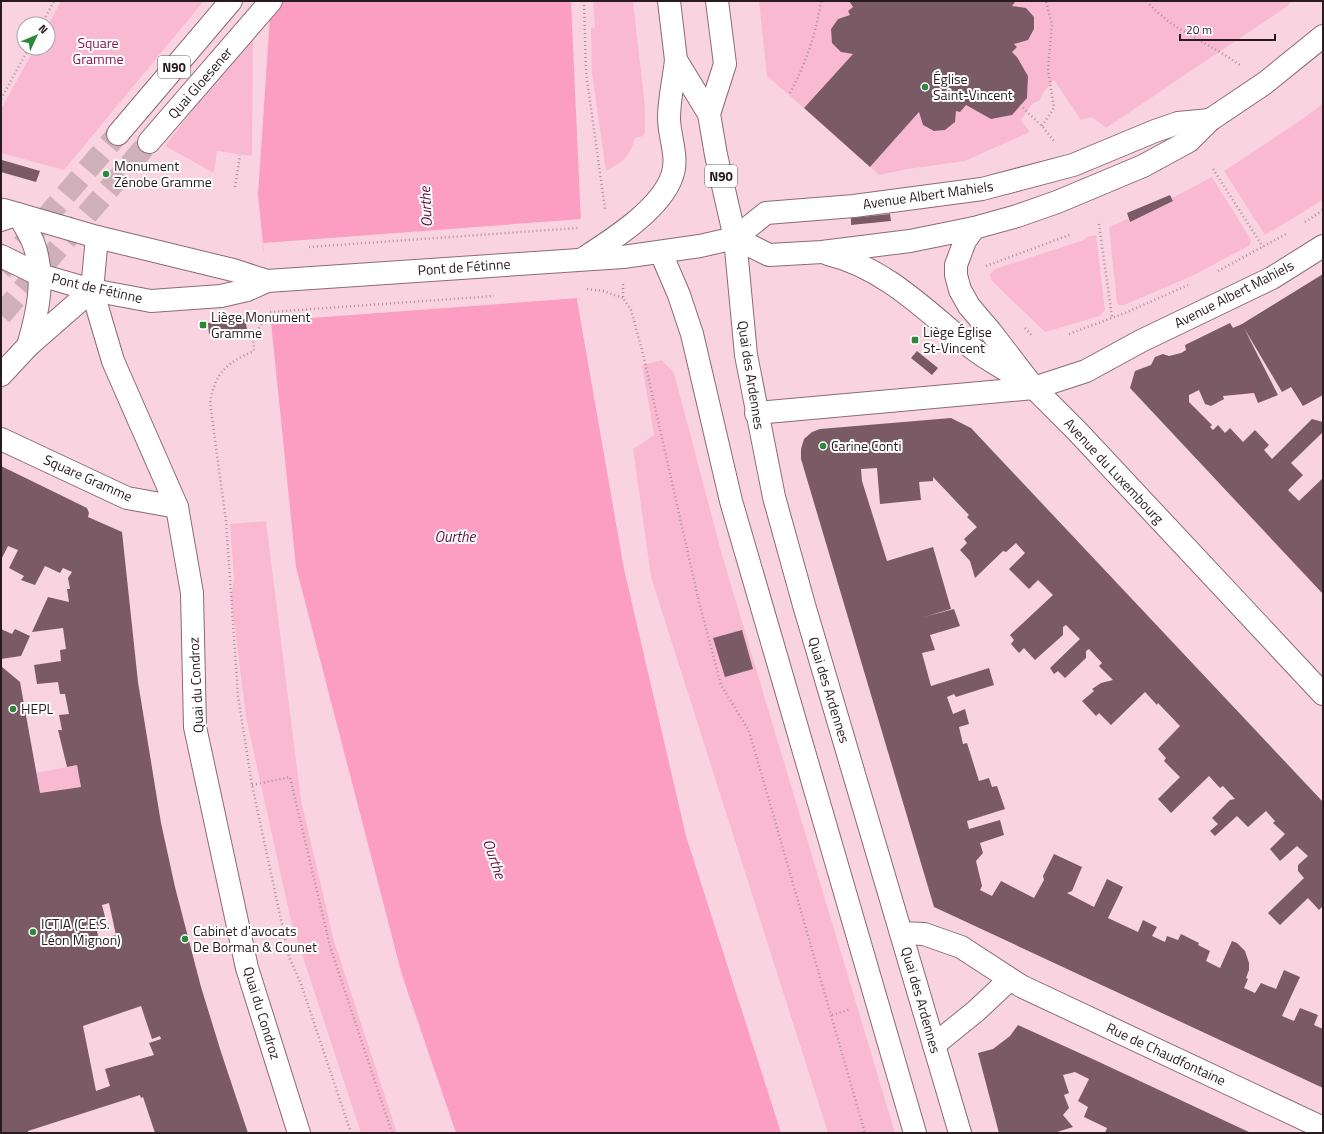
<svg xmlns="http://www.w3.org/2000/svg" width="1324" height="1134" font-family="'Titillium Web',sans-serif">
  <rect width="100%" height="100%" fill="#f9d4e0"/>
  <!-- green -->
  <g fill="#f9bad1">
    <path d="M61 1H204L64 170 1 153V109L35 48H48V25Z"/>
    <path d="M593 1H633L645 107V131L643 136 635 138C630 156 622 163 606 171L592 73 591 28 595 27Z"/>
    <path d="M759 1H849L853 7 848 11 850 15 838 19 831 29 841 52 853 54 804 108 767 76Z"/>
    <path d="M1013 1H1291L1289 5 1106 128 1092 117 1081 120 1054 80 1043 93 1040 100 1032 104 1021 120 1030 132 965 161 908 169 879 175 870 167 919 112 923 125C938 134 942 133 955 122L956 111 966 105 991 119 1012 115 1027 98 1028 76 1017 57 1012 52 1017 47 1014 44C1031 39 1034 36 1034 18L1012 6Z"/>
    <path d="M253 38 252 156 217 151 214 173 165 146 206 92Z"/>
    <path d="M1323 104V200L1265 235 1224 171 1294 125Z"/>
    <path d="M1212 177 1251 240 1250 245 1192 276 1124 305H1119L1117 303 1109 227 1127 219 1130 222 1173 201 1172 198Z"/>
    <path d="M1096 235 1105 310 1100 316 1045 332 991 280 990 274 995 269 1084 240 1086 237Z"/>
    <path d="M662 360 674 373 722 555 895 1133H828L651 577 633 449 654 435 642 365Z"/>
    <path d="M266 521 301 800 334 941 397 1133H361L291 921 246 717 231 596 234 579 230 524Z"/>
    <path d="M77 765 81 787 40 793 35 773Z"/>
  </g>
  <!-- water -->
  <path fill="#fc9dc2" d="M271 1H571L581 223 577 300 624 569 686 836 781 1133H456L402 975 296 567 258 195Z"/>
  <!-- pier -->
  <path fill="#f9d4e0" d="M582 219 579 298 270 321 263 243Z"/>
  <!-- building -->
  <g fill="#795a65" fill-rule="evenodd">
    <path d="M849 1H1013L1015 2 1012 6 1026 8 1034 17V29L1028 40 1014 44 1017 47 1012 52 1017 57 1028 76 1027 98 1012 115 991 119 966 105 960 112 956 111 955 122 945 130 934 131 923 125 919 112 870 167 804 108 853 54 841 52 832 43 831 29 838 19 850 15 848 11 853 7Z"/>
    <path d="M2 160 40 171 36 182 1 172Z"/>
    <path d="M1170 195 1173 201 1130 222 1127 213Z"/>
    <path d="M890 214 891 221 851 225V218Z"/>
    <path d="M1323 274V395L1303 406 1291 387 1282 392 1244 328 1278 395 1258 403 1254 393 1223 396 1224 399 1211 406 1205 404 1199 390 1189 395V402L1212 425 1210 427 1213 430 1218 425 1225 433 1230 428 1243 442 1255 430 1269 445 1264 450 1272 459 1312 419 1323 422V432L1291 463 1303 475 1288 490 1299 501 1323 478V594L1130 388 1135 371 1151 365 1155 357 1163 354 1169 356 1181 353 1186 350 1185 345 1230 323 1233 328 1242 324Z"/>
    <path d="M245 319 247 329 209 334 208 323Z"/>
    <path d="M917 351 938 368 932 375 911 358Z"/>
    <path d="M951 418 971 428 1323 802V906L1319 910 1308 898 1280 925 1268 913 1304 878 1298 871V865L1308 856 1297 846 1280 861 1270 849 1285 834 1273 823 1275 821 1266 811 1248 827 1237 816 1215 836 1210 831 1218 824 1212 818 1230 800 1235 799 1223 786 1220 788 1209 776 1171 813 1158 799 1180 777 1164 761 1166 758 1158 749 1180 726 1158 703 1157 705 1145 692 1111 725 1099 713 1096 716 1082 701 1094 691 1092 689 1101 683 1113 680 1099 666 1102 663 1089 649 1086 651V658L1065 678 1058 671 1054 674 1050 668 1080 639 1066 625 1063 627V635L1035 660 1024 648 1019 653 1011 644 1014 640 1010 635 1053 595 1038 580 1029 589 1009 569 1025 553 1016 543 1006 552 1003 551 975 578 970 561 960 550 967 543 964 539 977 527 967 517 969 515 933 477V481L919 482 921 500 880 504 877 468 861 469 862 481 887 561 933 547 951 609 924 617 954 609 960 626 930 635 935 650 922 653 931 686 989 668 994 685 956 697 954 694 947 697 953 714 965 709 969 724 959 727 963 744 967 743 979 781 989 778 992 787 997 786 1005 809 967 821 969 829 1000 820 1004 835 980 843 983 853 976 861 982 886 980 890 992 896 1001 881 1034 898 1044 880 1043 876 1054 854 1082 867 1072 891 1067 893 1094 907 1107 879 1123 887 1108 918 1138 932 1143 920 1157 927 1152 936 1165 942 1167 936 1178 940 1181 934 1199 943 1198 945 1210 951 1206 961 1220 968 1232 941 1237 943 1245 951 1249 963V970L1246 978 1248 979 1244 988 1255 993 1261 983 1276 989 1284 970 1300 977 1282 1016 1294 1021 1300 1008 1318 1015 1314 1025 1323 1029V1088L934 907 801 459V449L804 439 812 432 820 429Z"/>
    <path d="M1 466 87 508 89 513 88 517 122 532 138 682 161 823 175 887 201 987 221 1052 248 1133H155L143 1097 141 1098 140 1095 28 1131V1133H1V666L20 682 40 793 81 787 77 765 67 767 58 730H62L59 715 69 714 65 694H60L58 682 37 684 34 665 61 661 60 650 66 649 63 628 32 632 48 597 69 602 67 589H70L68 578 72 572 63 568 60 573 45 566 35 585 21 580 24 576 9 568 18 550 8 546 1 560ZM109 903 116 935 99 940 97 931 108 929 102 905ZM141 1006 152 1039 160 1036 161 1039 149 1043 154 1055 105 1069 110 1086 96 1091 82 1021 83 1026Z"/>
    <path d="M1 629 12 634 15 629 30 636 21 656 1 659Z"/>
    <path d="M742 630 753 669 725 677 713 638Z"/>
    <path d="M1018 1025 1097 1061 1251 1133H1105L1107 1128 1084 1117 1088 1107 1078 1101 1089 1079 1075 1072 1063 1075 1069 1093 1064 1095 1069 1108 1063 1115 1073 1127 1054 1133H999L978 1053 993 1049 1010 1036Z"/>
  </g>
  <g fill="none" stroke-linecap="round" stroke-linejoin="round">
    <!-- primary-tunnel -->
    <g stroke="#cfafba" stroke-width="22" stroke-dasharray="22 11" stroke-linecap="butt">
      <path d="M1 270 118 134"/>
      <path d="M1 315 149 142"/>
    </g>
    <defs>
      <g id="street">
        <path d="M661 253 679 295 692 334 731 501 915 1133"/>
        <path d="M92 290 113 361 177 507 192 593 195 727 247 968 299 1133"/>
        <path d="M756 413 1034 388 1086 371 1141 341 1272 278 1323 246"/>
        <path d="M1 439 127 498 177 507"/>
        <path d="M901 933 924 934 961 947 1021 986 1323 1128"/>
        <path d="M934 1045 976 1011 1009 980"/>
      </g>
      <g id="secondary">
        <path d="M4 210 97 237 233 270 267 281"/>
        <path d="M974 228 965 241 956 265V275L960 290 969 306 991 332 1034 388 1077 431 1323 694"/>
        <path d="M735 238 746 355 774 497 804 605 960 1133"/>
        <path d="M735 238 769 255 822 252 910 241 974 228 1017 216 1057 202 1143 166 1189 141 1210 120 1265 83 1323 36"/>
        <path d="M828 254C886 268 927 312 972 348 987 360 1005 369 1021 379"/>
        <path d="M1 256 40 275 92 290 151 301 221 296 247 290 267 281 623 257 700 246 735 238 766 213 854 206 982 189 1073 165 1155 131 1178 123 1210 120"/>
        <path d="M584 258C612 240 661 209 672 176 679 157 669 137 669 118 669 99 674 79 676 60"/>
        <path d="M92 290 97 237"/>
      </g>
      <g id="primary">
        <path d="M669 1 676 60 709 114 716 155 735 238"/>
        <path d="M709 114 725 64 717 1"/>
        <path d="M118 134 231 1"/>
        <path d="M149 142 271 1"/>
        <path d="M1 220 18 214C23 223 29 233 33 242 46 276 38 312 28 346"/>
        <path d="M1 375 28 346 92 290"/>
      </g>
    </defs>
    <!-- street casing -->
    <use href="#street" stroke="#8b6a76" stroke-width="24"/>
    <!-- secondary casing -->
    <use href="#secondary" stroke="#8b6a76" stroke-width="24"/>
    <!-- primary casing -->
    <use href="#primary" stroke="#8b6a76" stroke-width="24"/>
    <!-- path -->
    <g stroke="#ad919a" stroke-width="2.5" stroke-dasharray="1 3" stroke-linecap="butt">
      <path d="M584 1 586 72 605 209"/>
      <path d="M1147 1C1171 31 1211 43 1241 66"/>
      <path d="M42 24 54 1"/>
      <path d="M790 93C806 63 816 34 821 1"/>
      <path d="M1 99 29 48"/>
      <path d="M1020 105 1042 126 1054 141"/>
      <path d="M1042 126 1054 108 1048 69 1052 25 1046 1"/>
      <path d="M1213 169 1263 247"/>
      <path d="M235 187 240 155"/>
      <path d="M1305 222 1323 210"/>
      <path d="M1099 224 1112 317"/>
      <path d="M309 247 578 228"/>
      <path d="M986 266 1072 234"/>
      <path d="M1218 271 1288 233"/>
      <path d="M623 284V298L631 310 643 354 699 602 721 685 749 731 865 1133"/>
      <path d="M587 289 603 291 623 298"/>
      <path d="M1025 328 1033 337"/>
      <path d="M1069 334 1125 313 1188 285"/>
      <path d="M252 785 290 777 330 946 392 1133"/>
      <path d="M832 1015 851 1009"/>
      <path d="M351 1133 301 984 289 957 252 785 238 696 226 521 210 403C215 373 226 363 254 351L253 337 270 312 494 296"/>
    </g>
    <!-- street -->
    <use href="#street" stroke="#fff" stroke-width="22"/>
    <!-- secondary -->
    <use href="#secondary" stroke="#fff" stroke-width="22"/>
    <!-- primary -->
    <use href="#primary" stroke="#fff" stroke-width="22"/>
  </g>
  <!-- markers -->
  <g fill="#2e8839" stroke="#fff" stroke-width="1.5">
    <circle cx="925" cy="87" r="4"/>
    <circle cx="106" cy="174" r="4"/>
    <rect x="199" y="321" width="8" height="8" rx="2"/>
    <rect x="911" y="336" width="8" height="8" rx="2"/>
    <circle cx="823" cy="446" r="4"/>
    <circle cx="13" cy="709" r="4"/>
    <circle cx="33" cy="932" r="4"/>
    <circle cx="185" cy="939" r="4"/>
  </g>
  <g text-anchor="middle" stroke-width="4" stroke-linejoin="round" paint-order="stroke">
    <!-- shield labels -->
    <g fill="#fff" stroke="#685f63" stroke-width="1">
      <rect x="158" y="56" width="32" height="22" rx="3"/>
      <rect x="705" y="165" width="32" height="22" rx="3"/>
    </g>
    <g font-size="13" font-weight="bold" fill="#281b20">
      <text x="174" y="72">N90</text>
      <text x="721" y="181">N90</text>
    </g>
    <!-- park labels -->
    <g font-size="14" fill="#861950" stroke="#fff">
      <text x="98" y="48">Square<tspan x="98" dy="16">Gramme</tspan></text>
    </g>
    <!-- poi labels -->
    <g font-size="14" fill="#281b20" stroke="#fff" text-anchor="start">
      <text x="933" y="84">Église<tspan x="933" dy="16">Saint-Vincent</tspan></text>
      <text x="114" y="171">Monument<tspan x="114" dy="16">Zénobe Gramme</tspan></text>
      <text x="211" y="322">Liège Monument<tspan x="211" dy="16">Gramme</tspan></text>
      <text x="923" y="337">Liège Église<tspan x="923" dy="16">St-Vincent</tspan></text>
      <text x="831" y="451">Carine Conti</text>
      <text x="21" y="714">HEPL</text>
      <text x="41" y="929">ICTIA (C.E.S.<tspan x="41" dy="16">Léon Mignon)</tspan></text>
      <text x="193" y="936">Cabinet d'avocats<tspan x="193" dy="16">De Borman &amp; Counet</tspan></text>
    </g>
    <!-- street labels -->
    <g font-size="14" fill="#281b20" stroke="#fff">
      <text transform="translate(200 83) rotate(-49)" y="5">Quai Gloesener</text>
      <text transform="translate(928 195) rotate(-8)" y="5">Avenue Albert Mahiels</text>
      <text transform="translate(464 267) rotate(-4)" y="5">Pont de Fétinne</text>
      <text transform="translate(97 288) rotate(13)" y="5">Pont de Fétinne</text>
      <text transform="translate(1234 294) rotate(-27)" y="5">Avenue Albert Mahiels</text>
      <text transform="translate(751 375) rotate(81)" y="5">Quai des Ardennes</text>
      <text transform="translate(1114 471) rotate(47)" y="5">Avenue du Luxembourg</text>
      <text transform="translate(88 478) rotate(24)" y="5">Square Gramme</text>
      <text transform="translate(196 685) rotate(-93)" y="5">Quai du Condroz</text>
      <text transform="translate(829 690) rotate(73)" y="5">Quai des Ardennes</text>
      <text transform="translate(921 1000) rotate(74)" y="5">Quai des Ardennes</text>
      <text transform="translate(262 1013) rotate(73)" y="5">Quai du Condroz</text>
      <text transform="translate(1166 1054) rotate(25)" y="5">Rue de Chaudfontaine</text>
    </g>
    <!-- water labels -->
    <g font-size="15" font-style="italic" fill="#64113b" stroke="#fff">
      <text transform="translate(426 207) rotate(-93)" y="5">Ourthe</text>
      <text x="455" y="542">Ourthe</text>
      <text transform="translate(494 859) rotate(71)" y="5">Ourthe</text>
    </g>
  </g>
  <!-- border -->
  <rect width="1324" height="1134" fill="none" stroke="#281b20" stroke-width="4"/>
  <!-- north arrow -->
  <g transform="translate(36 36) rotate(46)"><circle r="19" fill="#ffffff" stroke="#a9a4a6"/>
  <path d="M0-3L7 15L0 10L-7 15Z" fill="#2e8839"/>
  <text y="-6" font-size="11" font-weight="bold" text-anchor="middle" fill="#281b20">N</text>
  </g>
  <!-- scale -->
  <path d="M1180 34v6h95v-6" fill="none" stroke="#281b20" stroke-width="2"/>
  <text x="1186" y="34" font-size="12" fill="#281b20" stroke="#ffffff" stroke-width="3" paint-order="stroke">20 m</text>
</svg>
